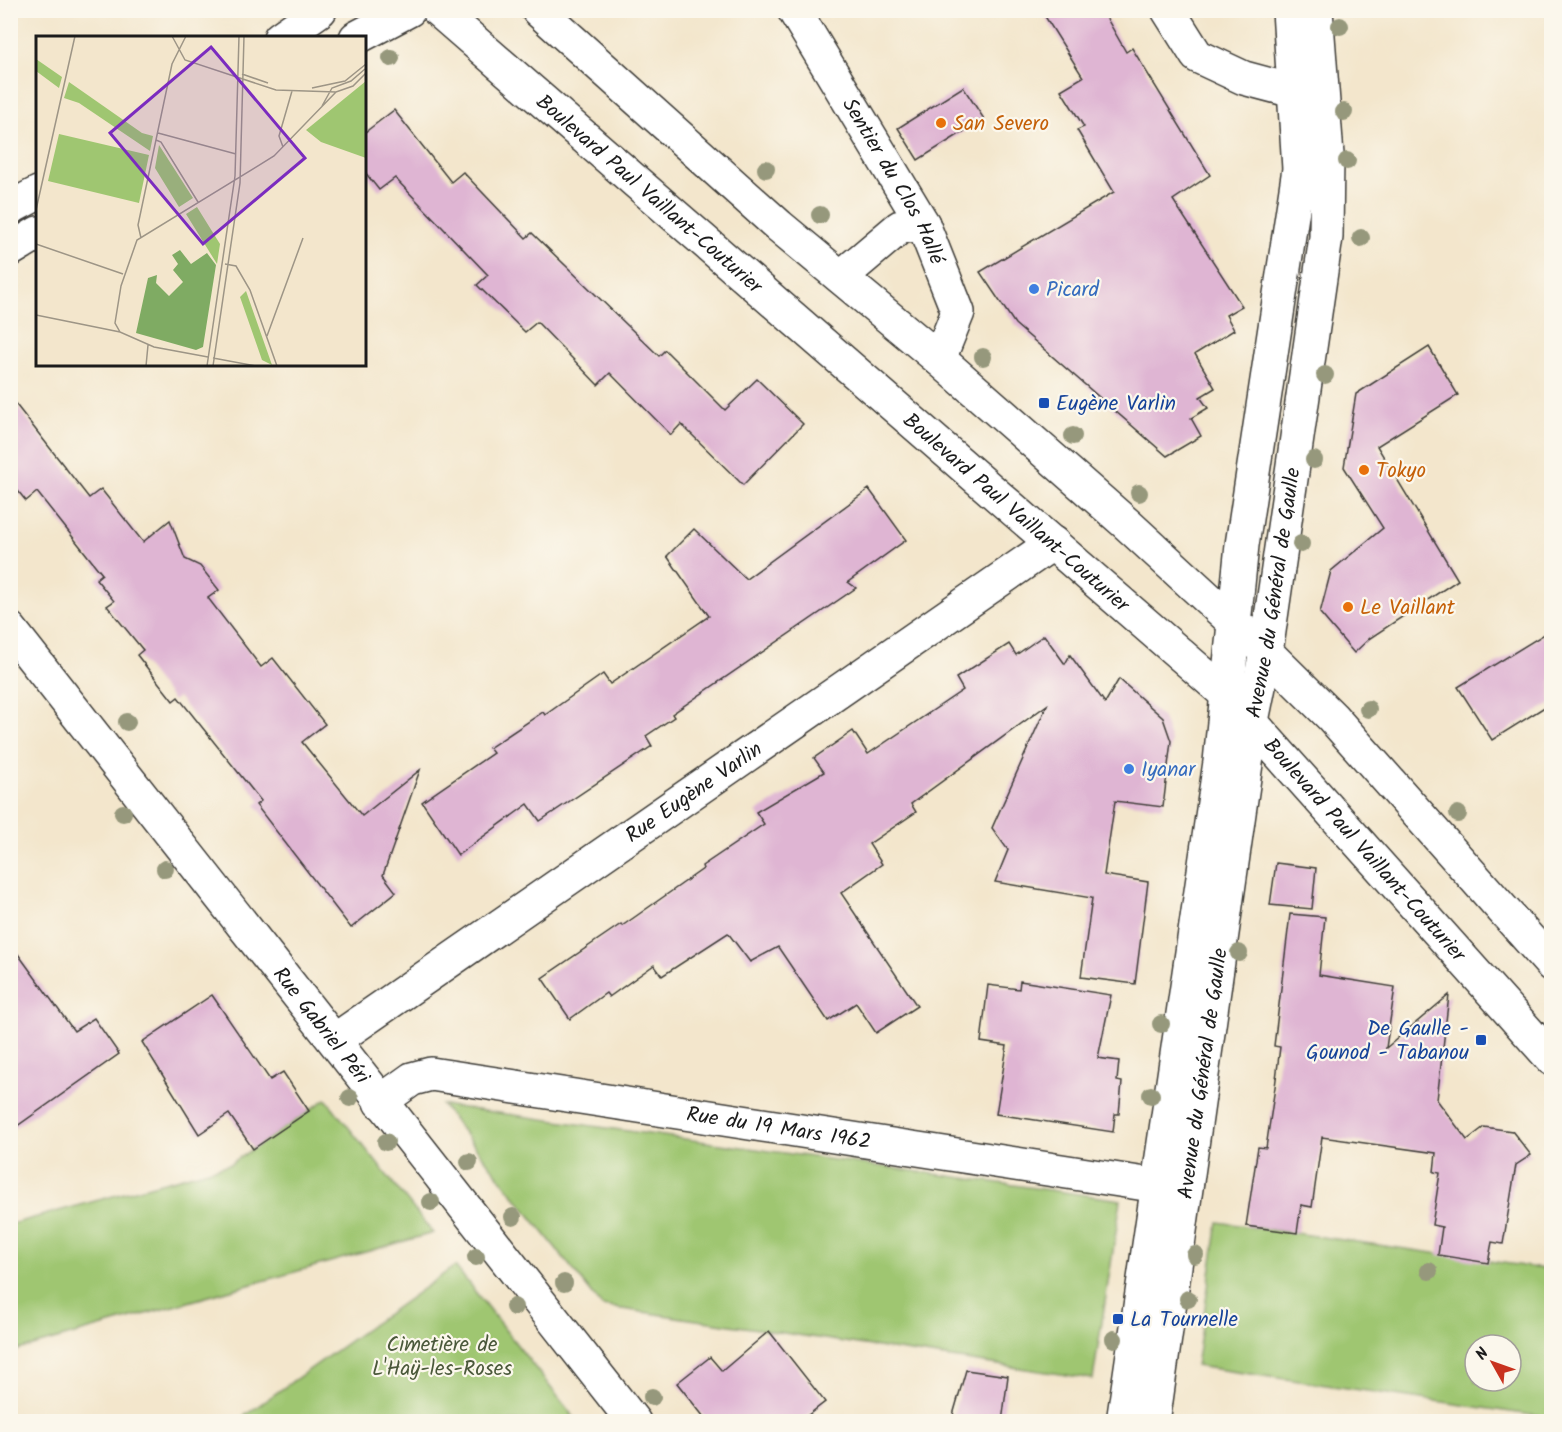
<svg xmlns="http://www.w3.org/2000/svg" width="1562" height="1432" font-family="Kalam,sans-serif">
  <rect width="100%" height="100%" fill="#fbf7ec"/>
  <filter id="ink" filterUnits="userSpaceOnUse"><feTurbulence type="fractalNoise" baseFrequency=".0167" numOctaves="2"/><feDisplacementMap in="SourceGraphic" scale="12" xChannelSelector="R" yChannelSelector="G"/><feConvolveMatrix kernelMatrix="1 2 1 2 8 2 1 2 1" color-interpolation-filters="sRGB"/></filter>
  <filter id="wash" filterUnits="userSpaceOnUse"><feTurbulence type="fractalNoise" baseFrequency=".008" numOctaves="4" result="noise"/><feDisplacementMap in="SourceGraphic" scale="24" xChannelSelector="R" yChannelSelector="G"/><feGaussianBlur stdDeviation="1.35" result="paint"/><feColorMatrix in="noise" values="0 0 0 0 0 0 0 0 0 0 0 0 0 0 0 0 0 1.4 0 .05"/><feComposite in="paint" operator="in"/></filter>
  <g filter="url(#wash)">
    <rect width="100%" height="100%" fill="#f3e6cc"/>
    <!-- green -->
    <g fill="#9fc671" stroke="#5e7146" stroke-width="1.5" fill-rule="evenodd">
      <path d="M326 1099 433 1233 11 1352V1224L230 1164Z"/>
      <path d="M442 1105 1121 1200 1093 1379 602 1306Z"/>
      <path d="M1218 1222 1551 1270V1418L1196 1366ZM1475 1345H1511V1381H1475Z"/>
      <path d="M455 1266 577 1421H237Z"/>
    </g>
    <g id="blocks">
      <!-- building -->
      <g fill="#dfb5d3">
        <path d="M1041 10H1102L1126 52 1132 48 1210 175 1173 200 1242 306 1226 315 1234 330 1195 354 1215 388 1200 397 1208 408 1191 418 1201 436 1167 456 1015 324 980 272 1114 192 1077 130 1084 127 1061 90 1083 77Z"/>
        <path d="M963 87 984 119 918 160 898 128Z"/>
        <path d="M394 110 451 182 463 172 526 238 532 233 659 356 665 350 725 410 757 379 803 424 743 485 681 424 671 435 610 373 598 385 537 322 525 332 477 285 488 275 395 178 379 190 364 171V133Z"/>
        <path d="M1429 347 1458 395 1377 446 1458 580 1370 638 1354 653 1320 613 1331 571 1383 528 1344 467 1356 394Z"/>
        <path d="M10 397 89 498 101 489 143 542 170 520 185 559 200 566 219 590 208 598 261 667 273 658 325 724 302 742 362 816 420 770 383 875 396 892 351 928 256 805 261 801 178 697 173 701 137 655 143 650 107 606 114 601 96 579 102 574 37 492 26 501 10 481Z"/>
        <path d="M869 489 906 540 848 582 856 588 672 714 674 717 646 736 652 746 540 821 528 804 458 855 422 802 493 753 489 748 543 712 545 715 603 674 610 684 709 616 667 556 694 529 746 579Z"/>
        <path d="M1551 630V703L1492 740 1458 687Z"/>
        <path d="M1044 635 1065 664 1070 655 1105 703 1119 679 1163 718 1171 741 1163 807 1115 801 1104 875 1148 882 1135 984 1081 977 1092 898 995 882 1008 850 992 828 1047 705 911 804 916 812 869 844 882 864 841 893 917 1006 876 1033 856 1003 828 1021 778 947 750 962 728 933 662 976 654 965 609 997 606 993 570 1019 542 978 621 924 622 926 703 869 702 866 764 824 756 812 824 772 814 758 853 731 868 754 963 690 956 678 1009 644 1016 655Z"/>
        <path d="M1276 863 1316 868 1312 909 1270 905Z"/>
        <path d="M1290 914 1325 917 1319 975 1395 987 1386 1048 1449 995 1437 1100 1467 1140 1484 1127 1512 1131 1531 1155 1516 1165 1503 1244 1492 1242 1488 1263 1438 1255 1442 1227 1432 1225 1440 1173 1434 1172 1436 1153 1322 1137 1312 1207 1301 1205 1297 1233 1246 1226 1258 1147 1266 1148 1275 1087 1280 1047 1274 1046Z"/>
        <path d="M10 943 74 1031 94 1018 119 1054 10 1131Z"/>
        <path d="M1020 981 1111 995 1098 1058 1119 1061 1117 1081 1122 1082 1119 1114H1115L1113 1132 996 1114 1007 1046 981 1042 988 985 1019 989Z"/>
        <path d="M212 995 270 1080 283 1072 309 1111 253 1149 229 1114 199 1134 142 1042Z"/>
        <path d="M769 1331 825 1402 799 1422H708L677 1383 710 1357 722 1371Z"/>
        <path d="M966 1370 1008 1376 1002 1422H951Z"/>
      </g>
    </g>
  </g>
  <g filter="url(#ink)">
    <use href="#blocks" fill-opacity="0" stroke="#3c3a36" stroke-width="1.5"/>
    <g fill="none" stroke-linecap="round" stroke-linejoin="round">
      <defs>
        <g id="minor">
          <path id="s1" d="M794 10 923 224 958 312 939 359"/>
          <path d="M1168 10 1197 56 1244 78 1312 96"/>
          <path d="M841 277 900 227 923 224"/>
          <path id="s2" d="M10 629 634 1422"/>
          <path id="s3" d="M335 1040 1053 543"/>
          <path id="s4" d="M380 1102 412 1079 431 1074 1178 1189"/>
          <path d="M1123 1422 1220 762 1242 545 1299 169 1289 10"/>
          <path id="s5" d="M1153 1422 1252 721 1266 652 1326 237 1327 155 1316 10"/>
        </g>
        <g id="major">
          <path id="s6" d="M438 10 1226 694 1552 1059"/>
          <path d="M538 10 779 226 939 359 1128 525 1266 652 1332 717 1552 965"/>
          <path d="M280 38 320 10"/>
          <path d="M356 38 409 10"/>
          <path d="M10 208 38 193"/>
          <path d="M10 250 38 233"/>
        </g>
      </defs>
      <!-- minor casing -->
      <use href="#minor" stroke="#3c3a36" stroke-width="36"/>
      <!-- major casing -->
      <use href="#major" stroke="#3c3a36" stroke-width="36"/>
      <!-- minor -->
      <use href="#minor" stroke="#fff" stroke-width="33"/>
      <!-- major -->
      <use href="#major" stroke="#fff" stroke-width="33"/>
    </g>
    <!-- trees -->
    <g fill="#96987c">
      <circle cx="1340" cy="26" r="9"/>
      <circle cx="391" cy="58" r="9"/>
      <circle cx="1344" cy="112" r="9"/>
      <circle cx="1347" cy="161" r="9"/>
      <circle cx="766" cy="169" r="9"/>
      <circle cx="820" cy="215" r="9"/>
      <circle cx="1361" cy="238" r="9"/>
      <circle cx="983" cy="357" r="9"/>
      <circle cx="1325" cy="375" r="9"/>
      <circle cx="1073" cy="436" r="9"/>
      <circle cx="1314" cy="460" r="9"/>
      <circle cx="1139" cy="493" r="9"/>
      <circle cx="1301" cy="544" r="9"/>
      <circle cx="1368" cy="709" r="9"/>
      <circle cx="127" cy="722" r="9"/>
      <circle cx="123" cy="813" r="9"/>
      <circle cx="1458" cy="814" r="9"/>
      <circle cx="165" cy="869" r="9"/>
      <circle cx="1239" cy="953" r="9"/>
      <circle cx="1161" cy="1024" r="9"/>
      <circle cx="1151" cy="1095" r="9"/>
      <circle cx="350" cy="1098" r="9"/>
      <circle cx="386" cy="1142" r="9"/>
      <circle cx="469" cy="1162" r="9"/>
      <circle cx="431" cy="1202" r="9"/>
      <circle cx="513" cy="1217" r="9"/>
      <circle cx="1195" cy="1255" r="9"/>
      <circle cx="476" cy="1257" r="9"/>
      <circle cx="1429" cy="1271" r="9"/>
      <circle cx="564" cy="1283" r="9"/>
      <circle cx="1188" cy="1299" r="9"/>
      <circle cx="514" cy="1307" r="9"/>
      <circle cx="1114" cy="1339" r="9"/>
      <circle cx="652" cy="1397" r="9"/>
    </g>
  </g>
  <!-- markers -->
  <g fill="#e8710a" stroke="#fbf7ec" stroke-width="2">
    <circle cx="941" cy="123" r="6"/>
    <circle cx="1364" cy="470" r="6"/>
    <circle cx="1348" cy="607" r="6"/>
  </g>
  <g fill="#3f7fe0" stroke="#fbf7ec" stroke-width="2">
    <circle cx="1034" cy="289" r="6"/>
    <circle cx="1129" cy="769" r="6"/>
  </g>
  <g fill="#1a4fb4" stroke="#fbf7ec" stroke-width="2">
    <rect x="1038" y="397" width="12" height="12" rx="3"/>
    <rect x="1475" y="1034" width="12" height="12" rx="3"/>
    <rect x="1112" y="1313" width="12" height="12" rx="3"/>
  </g>
  <g text-anchor="middle" stroke-width="4.5" stroke-linejoin="round" paint-order="stroke">
    <!-- food labels -->
    <g font-size="21" fill="#c56008" stroke="#fbf7ec" text-anchor="start">
      <text x="953" y="130">San Severo</text>
      <text x="1376" y="477">Tokyo</text>
      <text x="1360" y="614">Le Vaillant</text>
    </g>
    <!-- street labels -->
    <g font-size="21" fill="#1c1c1c" stroke="#fbf7ec">
      <text dy="7" stroke="none"><textPath href="#s1" startOffset="198">Sentier du Clos Hallé</textPath></text>
      <text dy="7" stroke="none"><textPath href="#s6" startOffset="280">Boulevard Paul Vaillant-Couturier</textPath></text>
      <text dy="7" stroke="none"><textPath href="#s6" startOffset="766">Boulevard Paul Vaillant-Couturier</textPath></text>
      <text dy="7" stroke="none"><textPath href="#s5" startOffset="838">Avenue du Général de Gaulle</textPath></text>
      <text dy="7" stroke="none"><textPath href="#s3" startOffset="436">Rue Eugène Varlin</textPath></text>
      <text dy="7" stroke="none"><textPath href="#s6" startOffset="1252">Boulevard Paul Vaillant-Couturier</textPath></text>
      <text dy="7" stroke="none"><textPath href="#s2" startOffset="504">Rue Gabriel Péri</textPath></text>
      <text dy="7" stroke="none"><textPath href="#s5" startOffset="352">Avenue du Général de Gaulle</textPath></text>
      <text dy="7" stroke="none"><textPath href="#s4" startOffset="411">Rue du 19 Mars 1962</textPath></text>
    </g>
    <!-- shop labels -->
    <g font-size="21" fill="#366cbe" stroke="#fbf7ec" text-anchor="start">
      <text x="1046" y="296">Picard</text>
      <text x="1141" y="776">Iyanar</text>
    </g>
    <!-- transit labels -->
    <g font-size="21" fill="#164399" stroke="#fbf7ec" text-anchor="start">
      <text x="1056" y="410">Eugène Varlin</text>
      <text x="1469" y="1035" text-anchor="end">De Gaulle -<tspan x="1469" dy="24">Gounod - Tabanou</tspan></text>
      <text x="1130" y="1326">La Tournelle</text>
    </g>
    <!-- park labels -->
    <g font-size="21" fill="#4a583a" stroke="#fbf7ec">
      <text x="442" y="1351">Cimetière de<tspan x="442" dy="24">L'Haÿ-les-Roses</tspan></text>
    </g>
  </g>
  <!-- overview -->
  <g transform="translate(36 36)">
    <rect width="330" height="330" fill="#f3e6cc"/>
    <path d="M0 23 26 41 23 52 0 35ZM330 45V122L285 106 270 94ZM33 46 106 97 117 100 114 115 43 67 28 62ZM23 98 113 119 103 167 12 145ZM123 109 157 162 143 171 119 132ZM161 171 184 208 181 228 150 178ZM210 255 236 329 226 324 204 261Z" fill="#9fc671"/>
    <path d="M144 214 155 228 171 217 180 229 167 311 160 314 100 297 112 242 121 239 120 247 133 260 147 246 137 234 142 228 136 219Z" fill="#7fab63"/>
    <path fill="none" stroke="#9d9586" stroke-width="1.5" d="M136 0 149 24 240 54 300 56 317 50 330 37M206 38 232 47M276 52 309 45 330 28M286 70 296 52 315 45 329 33M122 97 200 118M120 104 125 106 162 166M247 111 243 100 256 55M0 174 39 0M105 202 102 189 136 28 150 0M0 208 87 238M189 228 200 230 214 254 241 330M0 279 84 296 118 311 172 321M84 296 79 287 85 250 101 204 238 120 300 56M231 300 267 202M177 322 220 330M110 330 112 309M171 330 199 140 203 0M177 330 204 147 208 0"/>
    <path fill="#7b2cbf" fill-opacity="0.15" stroke="#7b2cbf" stroke-width="3" d="M175 11 269 122 167 208 74 97Z"/>
    <rect width="330" height="330" fill="none" stroke="#1c1c1c" stroke-width="3"/>
  </g>
  <!-- margin -->
  <rect width="1562" height="1432" fill="none" stroke="#fbf7ec" stroke-width="36"/>
  <!-- north arrow -->
  <g transform="translate(1493 1363) rotate(310)"><circle r="28" fill="#fbf7ec" stroke="#a29f99" stroke-width="1.5"/>
  <path d="M0-4.5L10 22L0 15L-10 22Z" fill="#c8321e"/>
  <text y="-9" font-size="16" font-weight="bold" text-anchor="middle" fill="#1c1c1c">N</text>
  </g>
</svg>
